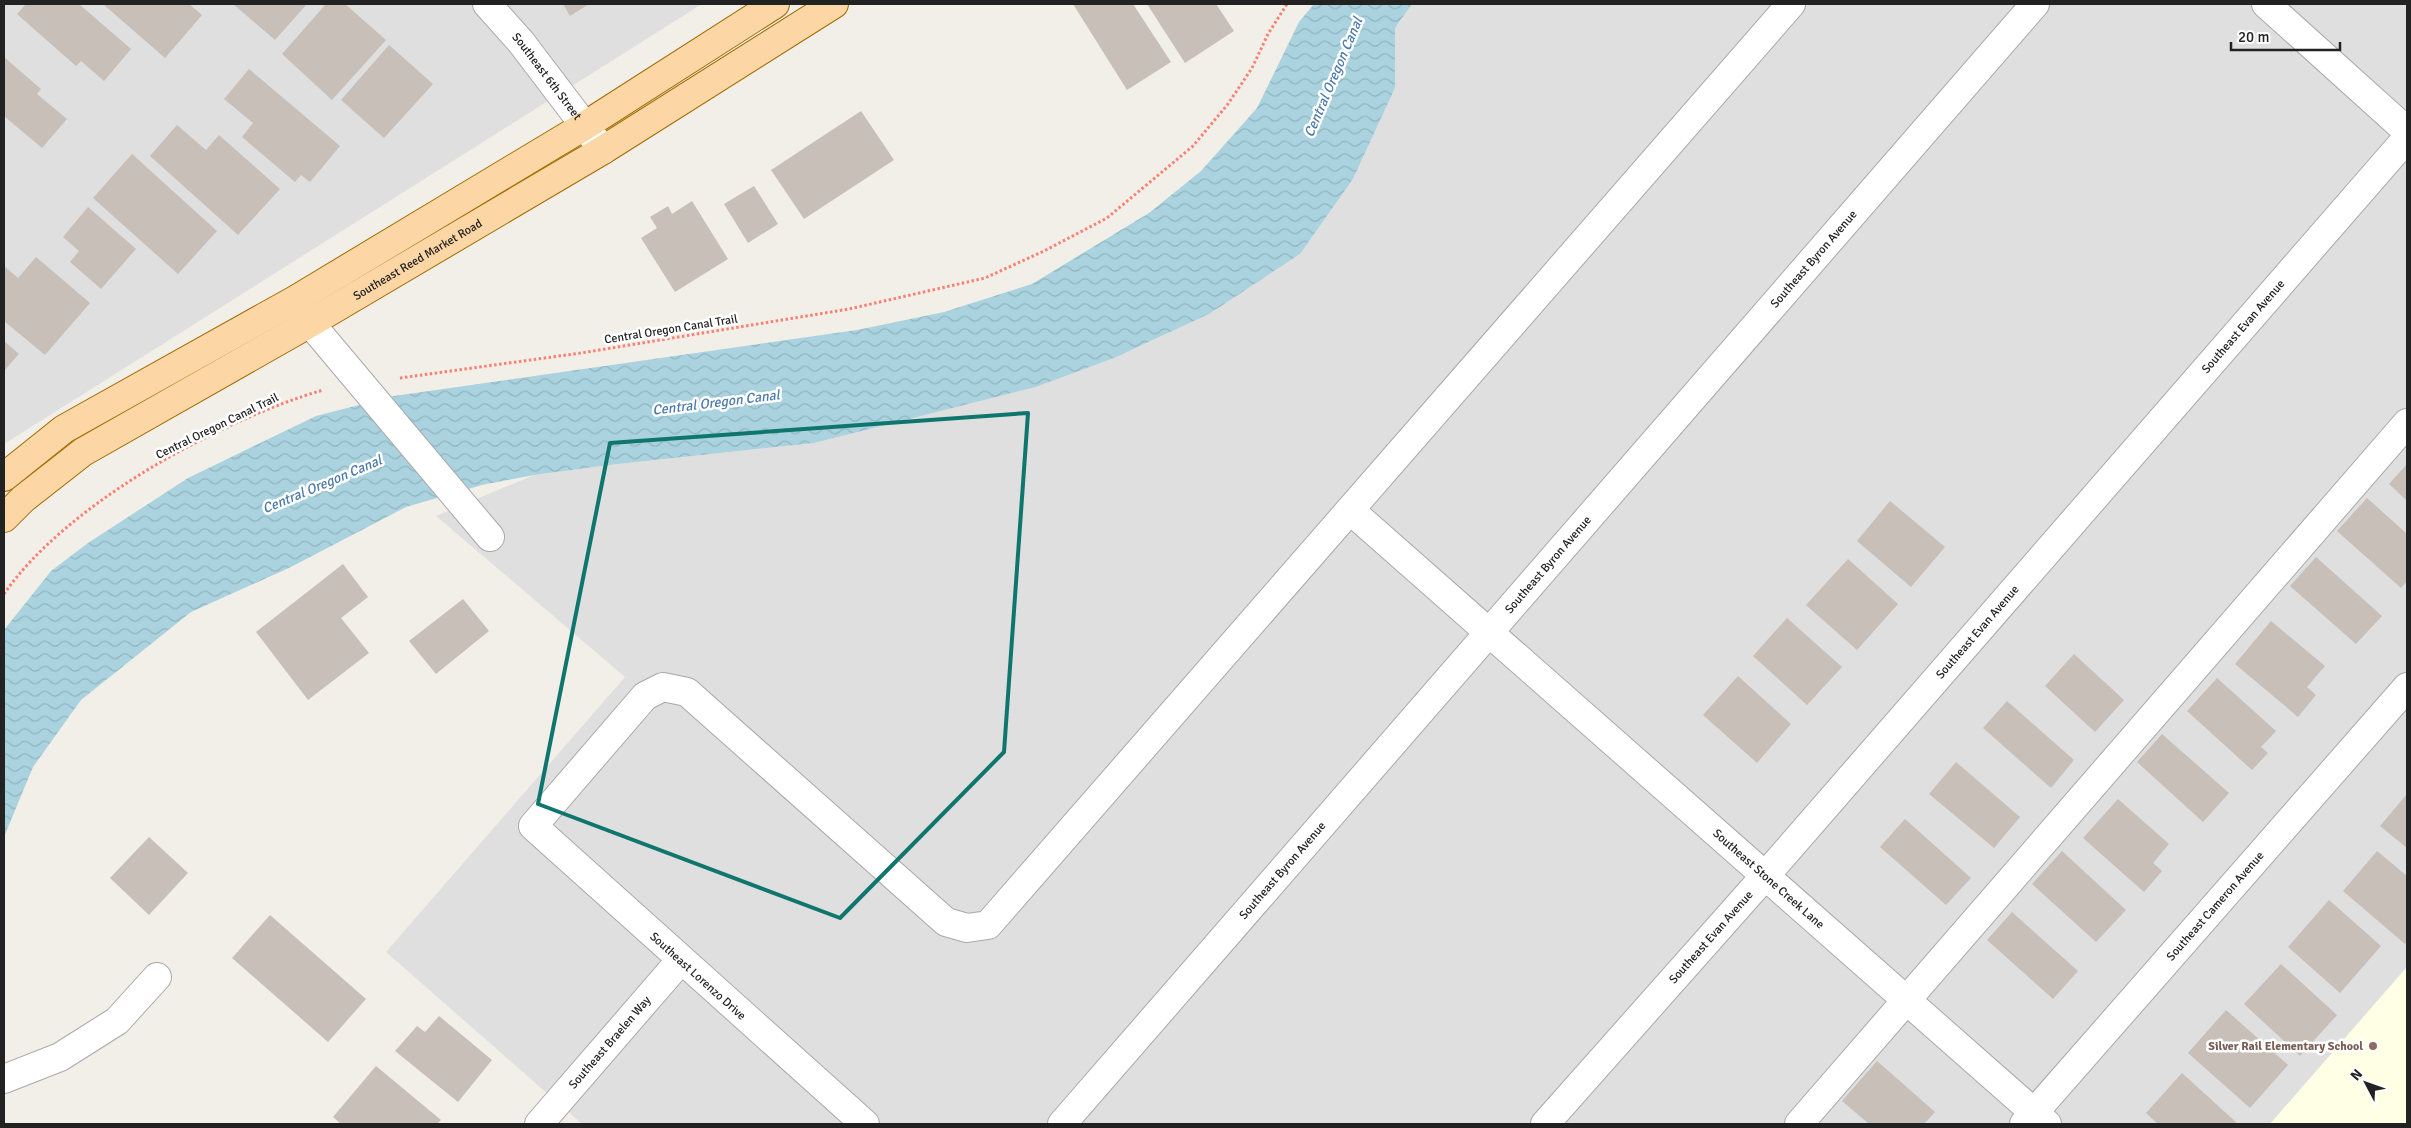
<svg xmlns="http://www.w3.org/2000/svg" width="2411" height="1128" font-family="Signika,sans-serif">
  <defs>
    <pattern id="water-waves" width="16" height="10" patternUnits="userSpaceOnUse" patternTransform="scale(1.25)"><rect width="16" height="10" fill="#aad3df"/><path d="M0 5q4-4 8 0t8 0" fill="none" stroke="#92b5bf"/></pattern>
  </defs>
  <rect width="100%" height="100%" fill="#f2efe9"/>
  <!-- residential -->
  <g fill="#e0dfdf">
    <path d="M4 4H702L4 444Z"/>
    <path d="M1412 4H2407V967L2270 1124H582L386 952 625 677 436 516 534 475 609 465 814 443 1036 387 1114 358 1209 314 1300 254 1353 179 1395 88V28Z"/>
  </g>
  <!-- education -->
  <path fill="#ffffe5" d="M2407 967V1124H2270Z"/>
  <!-- water -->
  <path fill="url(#water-waves)" d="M1314 4H1412L1395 28V88L1353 179 1300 254 1209 314 1114 358 1036 387 814 443 609 465 534 475 482 485 406 507 289 568 191 612 81 700 33 767 4 837V630L51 571 88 543 188 478 316 416 394 396 857 330 944 312 1032 284 1149 213 1201 171 1257 108 1299 22Z"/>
  <!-- building -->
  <g fill="#c7bfb8">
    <path d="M26 4H79L131 49 104 81 81 61 76 66 17 14Z"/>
    <path d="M103 4H189L202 15 165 58Z"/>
    <path d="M233 4H307L275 40Z"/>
    <path d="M326 4H345L386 40 332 100 282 54Z"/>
    <path d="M563 4H589L570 16Z"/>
    <path d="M1073 4H1133L1171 62 1127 90Z"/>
    <path d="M1147 4H1216L1234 31 1185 63Z"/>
    <path d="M389 45 433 84 384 138 341 100Z"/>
    <path d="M4 57 41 89 37 94 67 119 42 148 4 116Z"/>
    <path d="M249 69 340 146 310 182 301 175 295 182 242 137 253 123 224 99Z"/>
    <path d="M861 111 894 160 804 219 771 170Z"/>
    <path d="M177 125 206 150 219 135 280 189 238 235 150 156Z"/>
    <path d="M132 154 217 231 178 274 93 198Z"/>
    <path d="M754 186 778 224 748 243 724 204Z"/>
    <path d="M692 201 728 259 675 292 641 238 657 228 650 217 668 206 672 214Z"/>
    <path d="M88 207 136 249 101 289 70 262 79 251 63 237Z"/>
    <path d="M36 257 90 303 45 355 4 321V266L18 278Z"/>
    <path d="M4 341 19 354 4 371Z"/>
    <path d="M2407 464V501L2389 484Z"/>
    <path d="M2367 498 2407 534V581L2401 588 2337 531Z"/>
    <path d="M1890 501 1945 547 1911 587 1857 541Z"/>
    <path d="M2316 557 2382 616 2356 644 2290 586Z"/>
    <path d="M1848 559 1898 604 1857 650 1806 605Z"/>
    <path d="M343 564 368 597 341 618 369 653 308 700 256 632Z"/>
    <path d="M463 599 489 631 436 674 409 641Z"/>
    <path d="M1787 618 1842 667 1807 705 1753 656Z"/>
    <path d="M2271 621 2325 666 2307 687 2316 695 2298 717 2235 664Z"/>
    <path d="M2074 654 2124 700 2095 732 2045 686Z"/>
    <path d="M1738 676 1791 724 1757 763 1703 715Z"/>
    <path d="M2217 678 2276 731 2261 747 2268 753 2252 770 2187 711Z"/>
    <path d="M2007 701 2074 760 2051 788 1983 728Z"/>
    <path d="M2162 734 2229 793 2203 822 2137 762Z"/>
    <path d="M1956 762 2020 817 1994 848 1929 794Z"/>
    <path d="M2407 794V848L2380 826Z"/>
    <path d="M2118 799 2169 844 2153 863 2162 871 2144 892 2083 838Z"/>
    <path d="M1905 819 1971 878 1946 905 1880 847Z"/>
    <path d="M149 837 188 873 149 915 110 878Z"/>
    <path d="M2062 851 2126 910 2096 942 2032 884Z"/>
    <path d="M2377 851 2407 876V941L2405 944 2343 891Z"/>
    <path d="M2329 900 2381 946 2340 993 2288 947Z"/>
    <path d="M2012 912 2078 971 2053 999 1987 940Z"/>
    <path d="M270 915 366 999 328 1042 232 958Z"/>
    <path d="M2281 964 2337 1015 2300 1056 2244 1004Z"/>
    <path d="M2226 1010 2288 1065 2250 1108 2188 1053Z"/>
    <path d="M439 1016 492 1060 458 1102 395 1051 417 1026 425 1032Z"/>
    <path d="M1877 1061 1935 1112 1924 1124H1869L1842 1101Z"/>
    <path d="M376 1066 441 1120 437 1124H341L333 1117Z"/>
    <path d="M2182 1073 2238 1124H2158L2146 1113Z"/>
  </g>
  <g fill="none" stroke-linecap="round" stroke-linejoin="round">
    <defs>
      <g id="minor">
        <path id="s1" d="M487 4 521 42 603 150"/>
        <path d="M2266 4 2407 131"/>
        <path d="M297 303 310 323 490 537"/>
        <path id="s2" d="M1350 510 2047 1124"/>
        <path d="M4 1079 60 1057 117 1021 157 977"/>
        <path id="s3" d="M539 1124 680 961"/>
        <path d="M865 1124 533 826 645 696 663 687 687 692 946 922 967 928 988 925 1791 4"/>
        <path id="s4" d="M1062 1124 2035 4"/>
        <path id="s5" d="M1545 1124 1765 876 2407 138"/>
        <path d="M1799 1124 2407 423"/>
        <path id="s6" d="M2024 1124 2407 687"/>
      </g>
      <g id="major">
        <path d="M4 477 64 429 295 300 586 125 775 4"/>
        <path id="s7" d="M4 518 23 499 83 452 310 323 603 150 834 4"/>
      </g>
    </defs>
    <!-- minor casing -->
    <use href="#minor" stroke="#a9a9a9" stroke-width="30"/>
    <!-- major casing -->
    <use href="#major" stroke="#a06b00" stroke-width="30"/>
    <!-- path -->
    <g stroke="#fa8072" stroke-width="3" stroke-dasharray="2.5 2.5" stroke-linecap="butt">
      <path d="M400 378 581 353 849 309 985 278 1044 251 1107 218 1193 146 1228 104 1252 68 1268 34 1287 4"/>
      <path d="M4 594C66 504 220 420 323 390"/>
    </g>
    <!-- minor -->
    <use href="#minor" stroke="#fff" stroke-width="28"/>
    <!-- major -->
    <use href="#major" stroke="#fcd6a4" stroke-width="28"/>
  </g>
  <!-- marked area -->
  <path fill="none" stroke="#0f766e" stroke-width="4" stroke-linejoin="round" d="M1028 413 1004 752 840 918 538 804 610 443Z"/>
  <!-- markers -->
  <circle fill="#8d6e63" stroke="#fff" stroke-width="2" cx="2373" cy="1046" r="5"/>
  <g text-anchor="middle" stroke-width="5" stroke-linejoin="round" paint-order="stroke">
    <!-- street labels -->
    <g font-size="12" fill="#222" stroke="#fff">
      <text dy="4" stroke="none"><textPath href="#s1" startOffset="94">Southeast 6th Street</textPath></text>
      <text dy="4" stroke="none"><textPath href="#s4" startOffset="1146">Southeast Byron Avenue</textPath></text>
      <text dy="4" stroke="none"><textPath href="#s7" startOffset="489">Southeast Reed Market Road</textPath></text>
      <text dy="4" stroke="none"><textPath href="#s5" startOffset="1060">Southeast Evan Avenue</textPath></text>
      <text transform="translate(671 329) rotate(-9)" y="4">Central Oregon Canal Trail</text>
      <text transform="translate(217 426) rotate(-26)" y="4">Central Oregon Canal Trail</text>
      <text dy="4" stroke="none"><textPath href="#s4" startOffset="741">Southeast Byron Avenue</textPath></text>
      <text dy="4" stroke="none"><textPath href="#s5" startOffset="655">Southeast Evan Avenue</textPath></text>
      <text dy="4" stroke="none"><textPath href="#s4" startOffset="336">Southeast Byron Avenue</textPath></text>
      <text dy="4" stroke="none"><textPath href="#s2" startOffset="558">Southeast Stone Creek Lane</textPath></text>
      <text dy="4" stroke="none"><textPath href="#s6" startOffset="290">Southeast Cameron Avenue</textPath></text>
      <text dy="4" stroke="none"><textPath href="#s5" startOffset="250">Southeast Evan Avenue</textPath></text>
      <text transform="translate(698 976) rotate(42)" y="4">Southeast Lorenzo Drive</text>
      <text dy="4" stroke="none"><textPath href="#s3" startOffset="108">Southeast Braelen Way</textPath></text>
    </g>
    <!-- education labels -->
    <g font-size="12" font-weight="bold" fill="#785e54" stroke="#fff" text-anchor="end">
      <text x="2363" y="1050">Silver Rail Elementary School</text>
    </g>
    <!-- water labels -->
    <g font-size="14" font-style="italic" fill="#4a7aab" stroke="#fff">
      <text transform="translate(1333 77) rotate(-67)" y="5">Central Oregon Canal</text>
      <text transform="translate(716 402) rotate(-7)" y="5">Central Oregon Canal</text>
      <text transform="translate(322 484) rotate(-23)" y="5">Central Oregon Canal</text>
    </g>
  </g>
  <!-- border -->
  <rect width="2411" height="1128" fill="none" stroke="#222222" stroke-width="10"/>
  <!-- north arrow -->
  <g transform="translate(2366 1083) rotate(311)" stroke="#ffffff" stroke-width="4" paint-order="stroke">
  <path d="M0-4L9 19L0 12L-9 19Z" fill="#222222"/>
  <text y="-8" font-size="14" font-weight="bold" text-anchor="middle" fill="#222222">N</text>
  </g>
  <!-- scale -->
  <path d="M2231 42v8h109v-8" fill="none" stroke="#222222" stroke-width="2.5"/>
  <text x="2238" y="42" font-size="15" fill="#222222" stroke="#ffffff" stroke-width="4" paint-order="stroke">20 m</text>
</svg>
